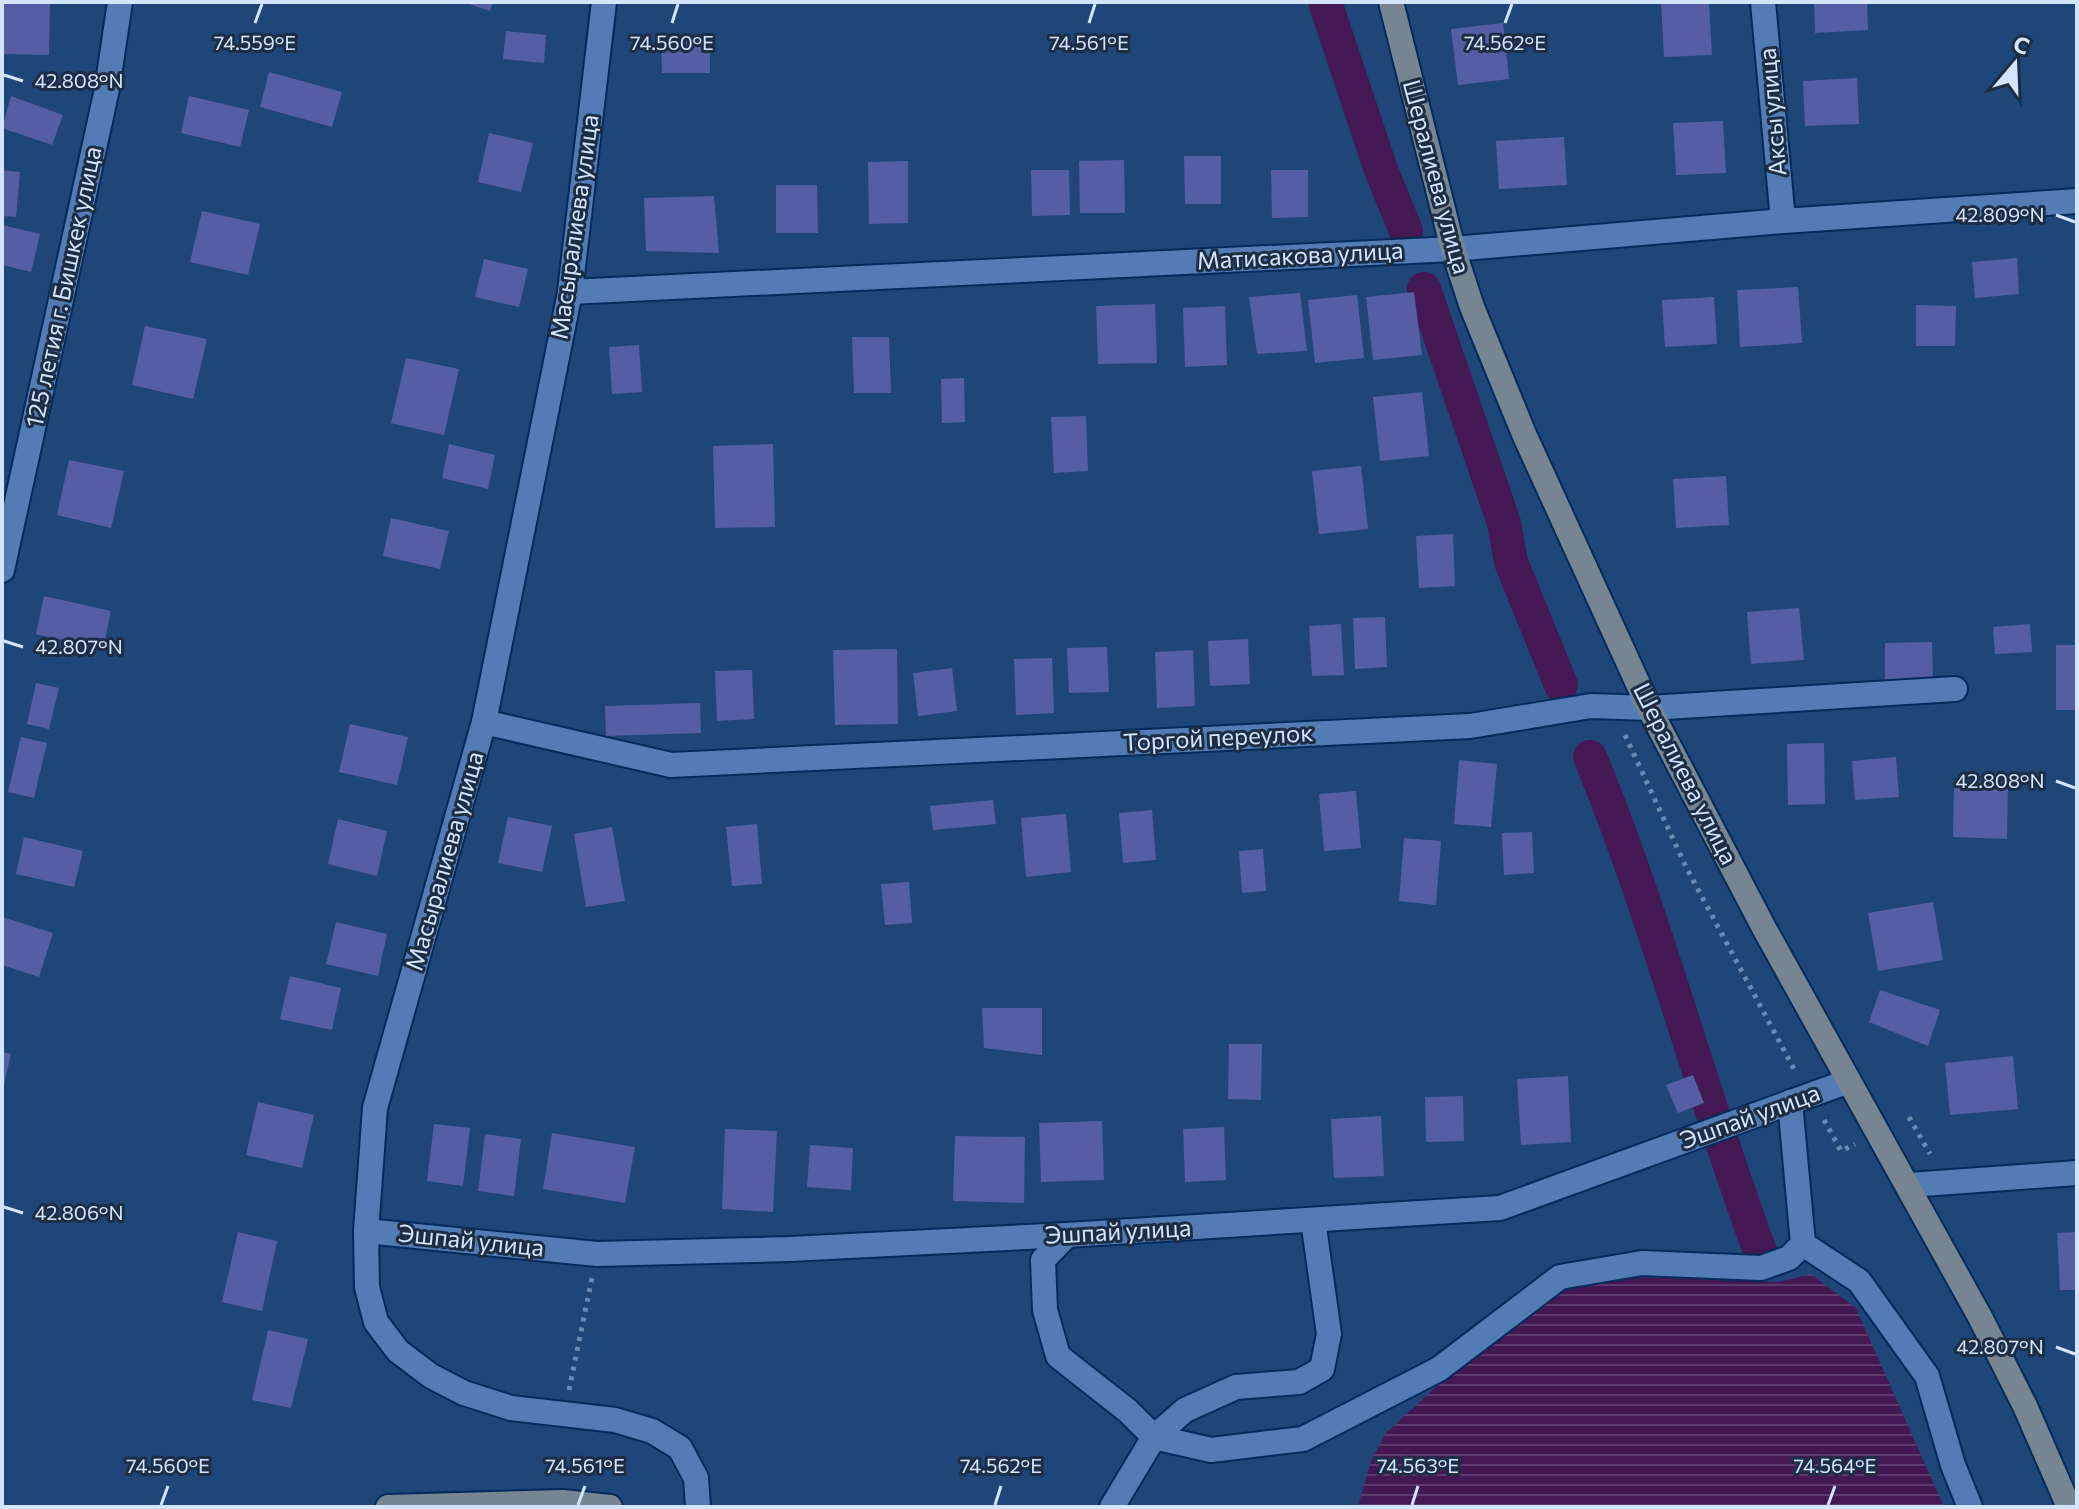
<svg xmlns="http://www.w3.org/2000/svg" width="2079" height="1509" font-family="Commissioner,sans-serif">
  <defs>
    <pattern id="water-rules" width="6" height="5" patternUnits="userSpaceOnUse" patternTransform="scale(2)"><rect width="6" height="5" fill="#441853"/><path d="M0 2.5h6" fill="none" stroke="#5e396d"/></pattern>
  </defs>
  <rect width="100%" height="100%" fill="#1f4679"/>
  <!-- water -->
  <path fill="url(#water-rules)" d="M1811 1274 1856 1308 1944 1507H1358L1371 1461 1386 1433 1493 1334 1549 1296 1609 1276 1779 1282Z"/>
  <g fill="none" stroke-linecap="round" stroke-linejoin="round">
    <!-- canal -->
    <g stroke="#441853" stroke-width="34">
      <path d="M1325 2 1381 170 1406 231"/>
      <path d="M1424 289 1504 523 1511 562 1561 685"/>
      <path d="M1590 757C1657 919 1700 1090 1761 1254"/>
    </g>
  </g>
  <!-- building -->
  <g fill="#555ea2">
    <path d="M3 2H50L49 55 2 54Z"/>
    <path d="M463 2H493L490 11Z"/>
    <path d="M1661 2H1709L1712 55 1664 57Z"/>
    <path d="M1814 2H1867L1868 30 1815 33Z"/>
    <path d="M1503 23 1509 79 1458 85 1451 29Z"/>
    <path d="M506 31 546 35 544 63 503 59Z"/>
    <path d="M710 40V73H662L661 41Z"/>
    <path d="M269 72 342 92 332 127 260 107Z"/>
    <path d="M1857 78 1859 124 1805 126 1803 81Z"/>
    <path d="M11 96 63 115 52 145 2 128Z"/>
    <path d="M189 96 249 110 240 147 181 133Z"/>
    <path d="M1723 121 1726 173 1676 175 1673 123Z"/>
    <path d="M489 133 533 143 521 192 478 182Z"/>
    <path d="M1564 137 1567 185 1499 189 1496 141Z"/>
    <path d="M1184 156H1221V204H1185Z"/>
    <path d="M1124 160 1125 213H1080L1079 161Z"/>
    <path d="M908 161V223L869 224 868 162Z"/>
    <path d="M2 170 20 172 16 217 2 216Z"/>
    <path d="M1031 170H1069L1070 215 1032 216Z"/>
    <path d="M1271 170H1308V217L1272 218Z"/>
    <path d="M776 185H817L818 233H776Z"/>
    <path d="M714 196 719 253 646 251 644 198Z"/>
    <path d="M202 211 260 224 248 275 190 262Z"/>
    <path d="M2 225 40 234 31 272 2 265Z"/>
    <path d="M2017 258 2019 294 1975 298 1972 262Z"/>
    <path d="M484 259 528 269 519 307 475 297Z"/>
    <path d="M1798 287 1802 343 1740 347 1737 290Z"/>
    <path d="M1414 292 1422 355 1373 360 1366 297Z"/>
    <path d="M1300 293 1307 351 1257 354 1249 297Z"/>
    <path d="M1357 295 1364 358 1315 363 1308 300Z"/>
    <path d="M1714 297 1717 344 1665 347 1662 300Z"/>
    <path d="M1155 304 1157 363 1098 364 1096 306Z"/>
    <path d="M1916 305 1956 306 1955 346H1916Z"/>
    <path d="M1225 306 1227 365 1185 367 1183 308Z"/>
    <path d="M145 326 207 339 193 399 132 385Z"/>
    <path d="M852 337H889L891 393H854Z"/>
    <path d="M639 345 642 392 612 394 609 347Z"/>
    <path d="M406 358 459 369 444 435 391 423Z"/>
    <path d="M964 378 965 422 942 423 941 379Z"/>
    <path d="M1422 392 1429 456 1380 461 1373 397Z"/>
    <path d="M1086 416 1088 471 1054 473 1051 417Z"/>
    <path d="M449 444 495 455 488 489 442 478Z"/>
    <path d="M773 444 775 527 715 528 713 446Z"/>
    <path d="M69 460 124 471 111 528 57 515Z"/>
    <path d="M1361 466 1368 529 1319 534 1312 471Z"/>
    <path d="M1726 476 1729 525 1676 528 1673 479Z"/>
    <path d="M391 518 449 531 440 569 383 556Z"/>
    <path d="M1453 534 1455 586 1419 588 1416 536Z"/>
    <path d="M44 596 111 611 103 649 36 634Z"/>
    <path d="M1799 608 1804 660 1751 664 1747 612Z"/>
    <path d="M1385 617 1387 667 1355 669 1353 618Z"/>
    <path d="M1341 624 1344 675 1312 676 1309 626Z"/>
    <path d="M2030 624 2032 652 1995 654 1993 627Z"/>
    <path d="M1248 639 1250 684 1210 686 1208 641Z"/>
    <path d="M1932 642 1933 682 1885 683V643Z"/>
    <rect x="2056" y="645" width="21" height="65"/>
    <path d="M1107 647 1109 692 1069 693 1067 648Z"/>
    <path d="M897 649 898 724 835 725 833 650Z"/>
    <path d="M1193 650 1195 706 1157 708 1155 652Z"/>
    <path d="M1052 658 1054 713 1016 715 1014 659Z"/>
    <path d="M952 668 957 711 918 716 913 673Z"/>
    <path d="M752 670 754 719 717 721 715 671Z"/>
    <path d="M36 683 59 688 49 729 27 724Z"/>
    <path d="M700 703 701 733 606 736 605 706Z"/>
    <path d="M350 724 408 737 397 785 339 772Z"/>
    <path d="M21 737 47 743 34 798 8 792Z"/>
    <path d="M1824 743 1825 804 1788 805 1787 744Z"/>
    <path d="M1896 757 1899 797 1855 800 1852 761Z"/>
    <path d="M1459 760 1497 764 1491 827 1454 824Z"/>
    <path d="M1954 781 2008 782 2007 839 1953 837Z"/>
    <path d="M1356 791 1361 848 1324 851 1319 794Z"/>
    <path d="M993 800 996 824 933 830 930 806Z"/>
    <path d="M1152 810 1156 860 1123 863 1119 813Z"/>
    <path d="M1066 814 1071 872 1026 877 1021 818Z"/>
    <path d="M508 817 552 826 542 872 498 863Z"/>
    <path d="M338 819 387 831 377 876 328 864Z"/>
    <path d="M757 824 762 884 732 886 726 827Z"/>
    <path d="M612 827 625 901 586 907 574 834Z"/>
    <path d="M1532 832 1534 873 1504 875 1502 833Z"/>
    <path d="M24 837 83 851 74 887 16 874Z"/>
    <path d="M1404 838 1441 841 1436 905 1399 901Z"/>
    <path d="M1263 849 1266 891 1242 893 1239 851Z"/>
    <path d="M909 882 912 923 885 925 881 884Z"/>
    <path d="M1933 902 1943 960 1878 971 1868 913Z"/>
    <path d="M2 917 53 933 39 977 2 965Z"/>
    <path d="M336 922 387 934 378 976 326 964Z"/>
    <path d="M290 976 341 988 332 1030 280 1019Z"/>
    <path d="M1880 990 1940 1010 1928 1046 1869 1022Z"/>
    <path d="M982 1008H1042V1055L984 1048Z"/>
    <path d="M1229 1044H1262L1261 1100 1228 1099Z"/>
    <path d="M2 1052 11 1054 3 1089H2Z"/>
    <path d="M2013 1056 2018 1109 1950 1115 1945 1063Z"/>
    <path d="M1693 1075 1704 1103 1678 1113 1666 1085Z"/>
    <path d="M1568 1076 1571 1142 1521 1145 1517 1079Z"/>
    <path d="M1463 1096 1464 1141 1426 1142 1425 1097Z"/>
    <path d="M258 1102 314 1115 302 1168 246 1155Z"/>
    <path d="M1381 1116 1384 1176 1334 1178 1331 1119Z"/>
    <path d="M1102 1121 1104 1180 1041 1182 1039 1123Z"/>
    <path d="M434 1124 470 1128 463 1186 427 1181Z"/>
    <path d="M1224 1127 1226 1180 1185 1182 1183 1129Z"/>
    <path d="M725 1129 777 1131 773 1212 722 1209Z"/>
    <path d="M552 1133 635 1147 625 1203 543 1189Z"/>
    <path d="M485 1134 521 1139 514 1196 478 1191Z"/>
    <path d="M955 1136 1025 1137 1024 1203 953 1201Z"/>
    <path d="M810 1145 853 1148 851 1190 807 1187Z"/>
    <path d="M238 1232 277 1241 262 1311 222 1302Z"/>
    <path d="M2077 1232V1290H2060L2057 1233Z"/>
    <path d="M268 1330 308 1339 291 1408 252 1400Z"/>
  </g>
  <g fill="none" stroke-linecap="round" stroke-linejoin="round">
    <defs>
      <g id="street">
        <path d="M604 2 570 292 484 722 375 1108 366 1231 367 1287 376 1322 398 1351 431 1376 464 1393 511 1408 615 1420 652 1431 680 1448 696 1478 698 1507"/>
        <path d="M1763 2 1783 221"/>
        <path d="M570 292 1453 249 1783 221 2077 201"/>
        <path d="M2 570 107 89 120 2"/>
        <path d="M484 722 671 765 1470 726 1591 706 1649 708 1955 689"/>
        <path d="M1790 1102 1803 1244 1859 1281 1927 1376 1953 1465 1970 1507"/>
        <path d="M1909 1185 2077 1173"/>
        <path d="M366 1231 597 1254 790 1249 1067 1235 1500 1208 1849 1081"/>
        <path d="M1067 1235 1043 1260 1045 1310 1058 1356 1128 1411 1154 1437 1185 1410 1236 1387 1299 1382 1322 1369 1329 1334 1313 1220"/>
        <path d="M1112 1507 1154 1437 1211 1450 1303 1439 1439 1369 1560 1277 1642 1263 1761 1268 1789 1258 1803 1244"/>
      </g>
      <g id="secondary">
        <path d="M1391 2 1453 249 1472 307 1524 434 1649 708 1764 928 1980 1317 2025 1406 2069 1507"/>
        <path d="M388 1507 563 1502 610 1507"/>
      </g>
    </defs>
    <!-- street casing -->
    <use href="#street" stroke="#022b5c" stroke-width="28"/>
    <!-- secondary casing -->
    <use href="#secondary" stroke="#022b5c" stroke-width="28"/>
    <!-- path -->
    <g stroke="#6b89b1" stroke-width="5" stroke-dasharray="4 6" stroke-linecap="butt">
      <path d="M1625 735 1686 867 1794 1069"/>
      <path d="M1909 1117 1930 1154"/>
      <path d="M1824 1120 1841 1151 1855 1144"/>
      <path d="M569 1390 592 1278"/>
    </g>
    <!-- street -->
    <use href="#street" stroke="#537cb4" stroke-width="24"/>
    <!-- secondary -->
    <use href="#secondary" stroke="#778491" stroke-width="24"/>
  </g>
  <!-- ticks -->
  <path fill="none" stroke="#d2e5fd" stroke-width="3" d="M255 23 262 4M672 23 678 4M1089 23 1095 4M1505 23 1512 4M4 75 23 81M2056 215 2075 222M4 641 23 647M2056 781 2075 788M4 1207 23 1213M2056 1347 2075 1354M161 1505 168 1486M578 1505 585 1486M995 1505 1001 1486M1412 1505 1418 1486M1828 1505 1835 1486"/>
  <g text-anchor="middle" stroke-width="6" stroke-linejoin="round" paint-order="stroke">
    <!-- street labels -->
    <g font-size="24" fill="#d2e5fd" stroke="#1c2d44">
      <text transform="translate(1773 112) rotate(-95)" y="8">Аксы улица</text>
      <text transform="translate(1436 177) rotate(75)" y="8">Шералиева улица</text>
      <text transform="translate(575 227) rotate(-82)" y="8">Масыралиева улица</text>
      <text transform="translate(1300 256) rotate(-3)" y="8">Матисакова улица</text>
      <text transform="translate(64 287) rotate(-78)" y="8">125 летия г. Бишкек улица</text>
      <text transform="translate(1218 738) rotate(-3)" y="8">Торгой переулок</text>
      <text transform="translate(1685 774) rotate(63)" y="8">Шералиева улица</text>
      <text transform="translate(445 861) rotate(-74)" y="8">Масыралиева улица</text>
      <text transform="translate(1750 1117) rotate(-20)" y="8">Эшпай улица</text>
      <text transform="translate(1118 1232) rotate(-3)" y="8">Эшпай улица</text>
      <text transform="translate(471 1241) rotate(6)" y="8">Эшпай улица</text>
    </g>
  </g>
  <g font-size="20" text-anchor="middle" fill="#d2e5fd" stroke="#1c2d44" stroke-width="6" stroke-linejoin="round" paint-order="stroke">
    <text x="255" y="50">74.559°E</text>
    <text x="672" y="50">74.560°E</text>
    <text x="1089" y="50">74.561°E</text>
    <text x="1505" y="50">74.562°E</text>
    <text x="79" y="88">42.808°N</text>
    <text x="2000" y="222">42.809°N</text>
    <text x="79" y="654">42.807°N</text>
    <text x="2000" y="788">42.808°N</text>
    <text x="79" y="1220">42.806°N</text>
    <text x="2000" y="1354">42.807°N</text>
    <text x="168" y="1473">74.560°E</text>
    <text x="585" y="1473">74.561°E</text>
    <text x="1001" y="1473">74.562°E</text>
    <text x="1418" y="1473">74.563°E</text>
    <text x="1835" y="1473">74.564°E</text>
  </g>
  <!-- border -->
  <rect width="2079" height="1509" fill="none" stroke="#d2e5fd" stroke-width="8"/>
  <!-- north arrow -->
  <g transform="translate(2015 64) rotate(19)" stroke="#1c2d44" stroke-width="6" paint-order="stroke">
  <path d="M0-6L14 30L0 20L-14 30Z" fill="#d2e5fd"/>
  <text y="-12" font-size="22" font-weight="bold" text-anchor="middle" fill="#d2e5fd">С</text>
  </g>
</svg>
